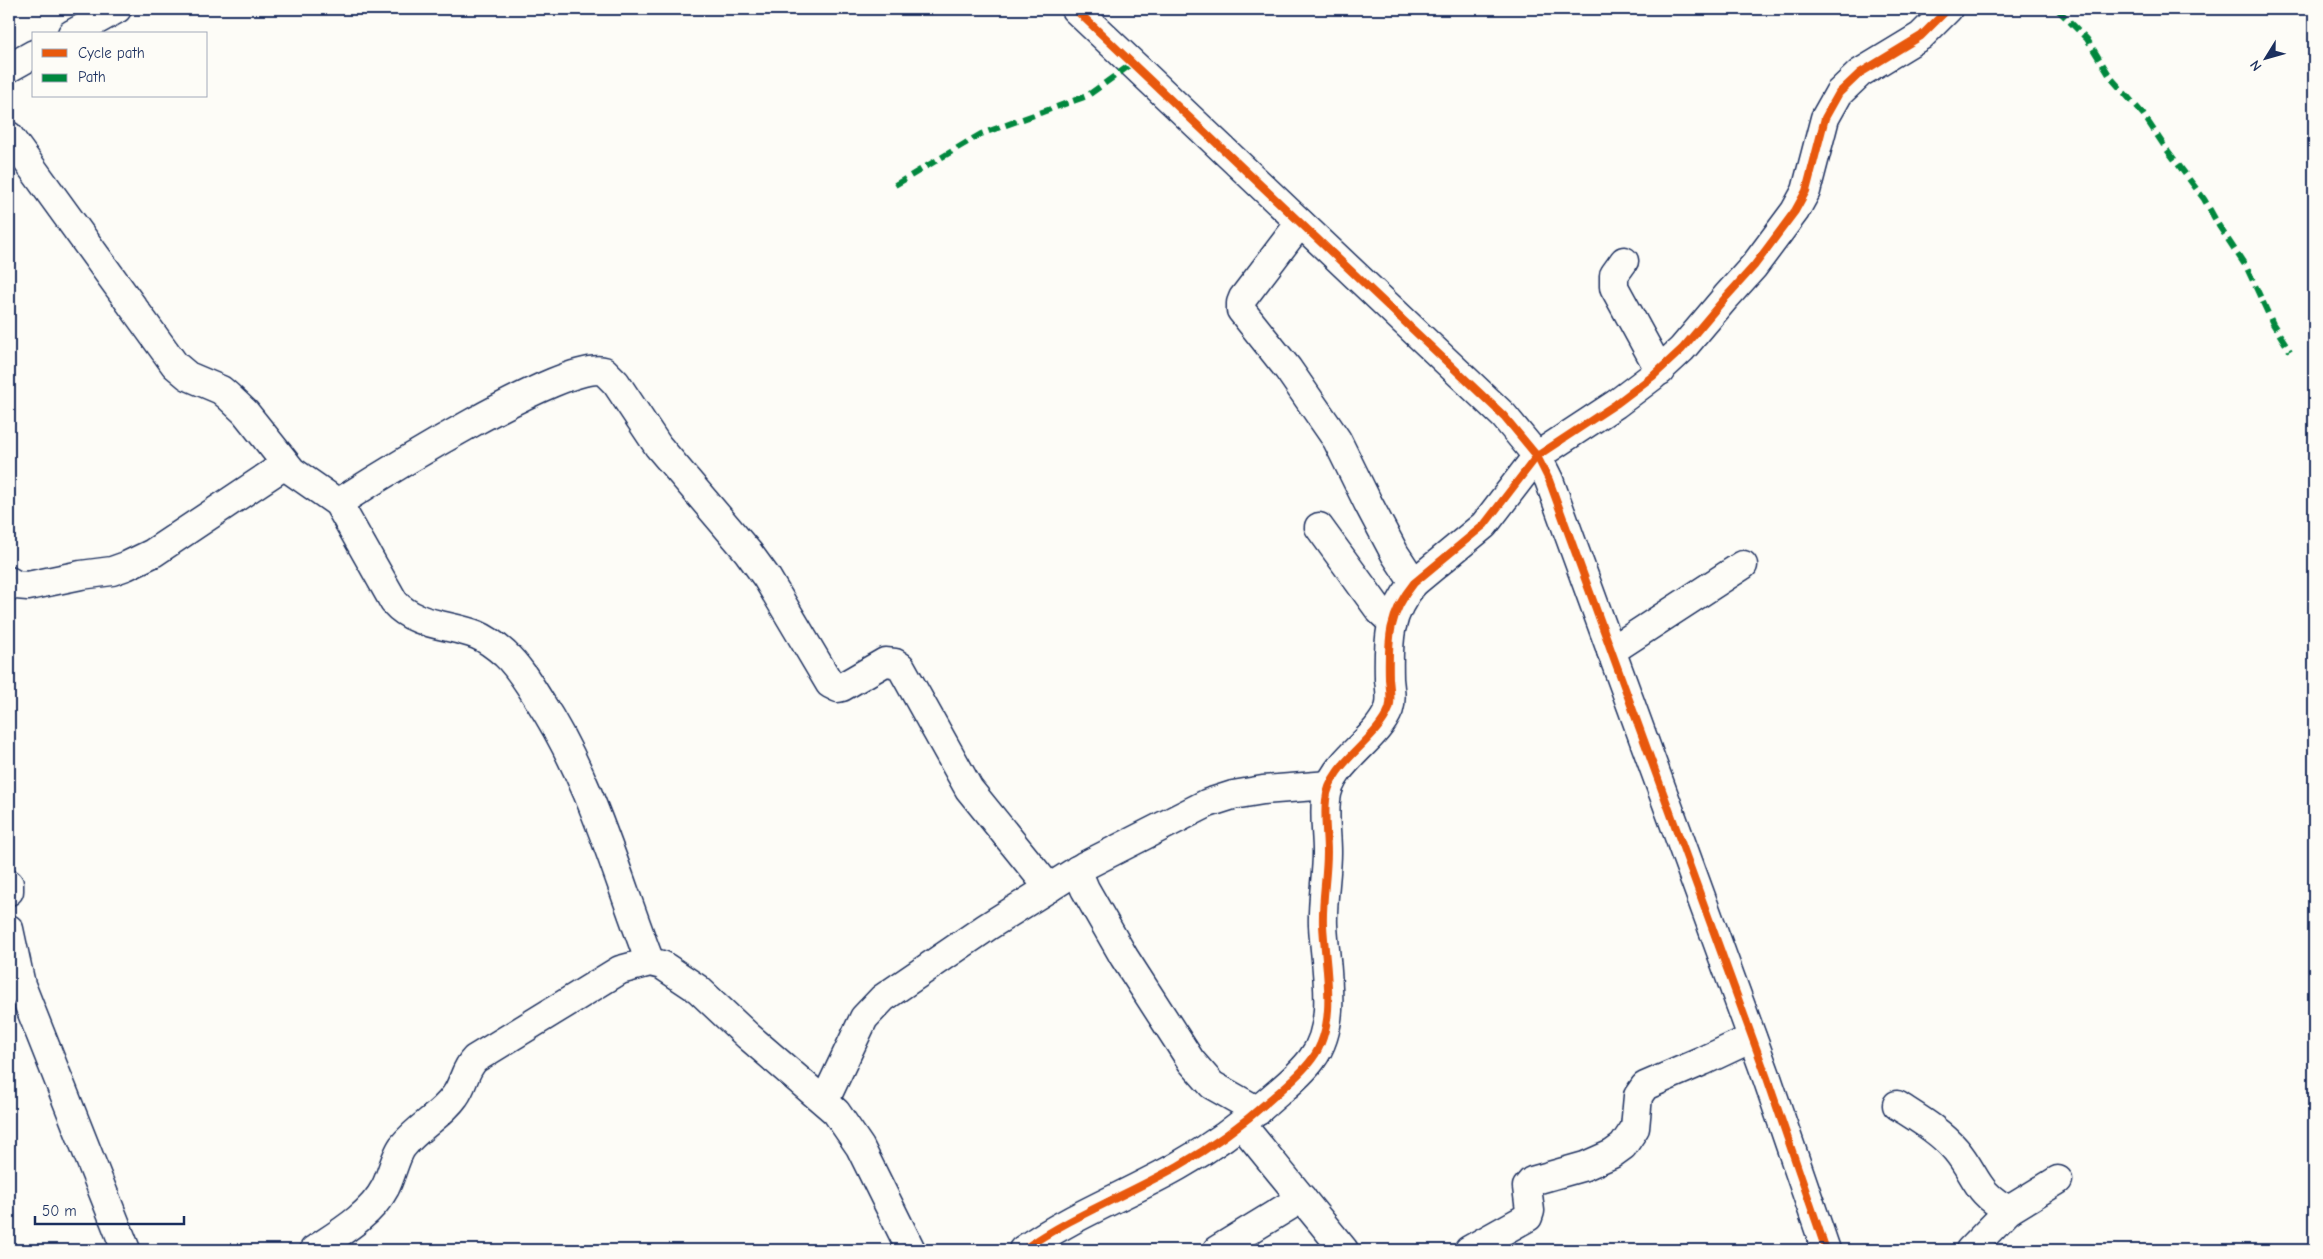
<svg xmlns="http://www.w3.org/2000/svg" width="2323" height="1259" font-family="'Comic Neue',sans-serif">
  <rect width="100%" height="100%" fill="#fdfcf7"/>
  <filter id="ink" filterUnits="userSpaceOnUse"><feTurbulence type="fractalNoise" baseFrequency=".02" numOctaves="2"/><feDisplacementMap in="SourceGraphic" scale="10" xChannelSelector="R" yChannelSelector="G"/><feConvolveMatrix kernelMatrix="1 2 1 2 8 2 1 2 1" color-interpolation-filters="sRGB"/></filter>
  <g filter="url(#ink)">
    <g fill="none" stroke-linecap="round" stroke-linejoin="round">
      <defs>
        <g id="minor">
          <path d="M1075 9 1504 416 1537 456 1549 480 1767 1078 1826 1250"/>
          <path d="M72 34 117 9"/>
          <path d="M9 68 34 54"/>
          <path d="M9 136 175 365 188 376 221 390 228 396 245 412 292 471 338 503 394 602C415 626 449 624 477 635 487 639 497 647 505 654 519 667 529 684 539 700 591 779 616 874 650 962"/>
          <path d="M1300 223 1243 298 1241 303V310L1288 369 1337 440 1368 503 1395 554 1414 583"/>
          <path d="M1624 261 1614 275V287L1660 371"/>
          <path d="M338 503C377 478 568 358 604 371L616 383 658 446 748 552 767 578 830 684 838 688 842 687 885 662 895 663 901 667 969 789 1049 888"/>
          <path d="M1319 527 1380 611 1392 622"/>
          <path d="M9 581 16 585 28 586 81 575 112 571 126 566 153 553 286 464"/>
          <path d="M1611 651 1743 565"/>
          <path d="M1077 870 1085 889 1124 957 1191 1061 1212 1085 1258 1111"/>
          <path d="M9 884V891"/>
          <path d="M9 929 21 985 126 1250"/>
          <path d="M825 1100 864 1018 883 998 987 927 1084 866 1208 803 1233 795 1263 790 1329 785"/>
          <path d="M1897 1105C1917 1118 1940 1131 1956 1150 1977 1175 1975 1193 2009 1210"/>
          <path d="M1242 1125 1344 1250"/>
          <path d="M314 1250C338 1234 371 1215 385 1188 391 1177 396 1154 403 1146 418 1127 441 1116 455 1096 464 1084 464 1070 475 1059L620 970 650 962 662 965 698 989 748 1036 836 1112 860 1147 911 1250"/>
          <path d="M1023 1250C1071 1216 1127 1195 1178 1166 1212 1147 1243 1124 1272 1098 1286 1086 1301 1074 1312 1059 1339 1023 1325 967 1323 925 1322 900 1327 876 1327 852 1327 835 1324 817 1326 800 1329 763 1376 742 1389 709 1392 700 1390 689 1389 679 1388 639 1388 615 1414 583L1484 525 1537 456 1616 404 1653 376 1682 349 1726 297 1754 266 1795 211 1806 191 1825 118 1839 93 1860 73 1921 36 1948 9"/>
          <path d="M1217 1250 1302 1198"/>
          <path d="M1469 1250 1528 1217 1530 1211 1527 1187 1532 1181 1585 1166 1612 1154 1623 1146 1635 1128 1638 1096 1645 1086 1703 1061 1752 1038"/>
          <path d="M1970 1250 2009 1210 2058 1180"/>
        </g>
      </defs>
      <!-- minor casing -->
      <use href="#minor" stroke="#1b2f5e" stroke-width="31"/>
      <!-- minor -->
      <use href="#minor" stroke="#fdfcf7" stroke-width="28"/>
      <!-- quiet -->
      <g stroke="#00873e" stroke-width="6" stroke-dasharray="12 6" stroke-linecap="butt">
        <path d="M2057 9 2087 39 2111 78 2143 114 2165 147 2204 199 2219 226 2247 268 2273 324 2290 351"/>
        <path d="M895 185 981 134 1087 96 1133 63"/>
      </g>
      <defs>
        <g id="cycleway">
          <path d="M1075 9 1504 416 1537 456 1549 480 1767 1078 1826 1250"/>
          <path d="M1023 1250C1071 1216 1127 1195 1178 1166 1212 1147 1243 1124 1272 1098 1286 1086 1301 1074 1312 1059 1339 1023 1325 967 1323 925 1322 900 1327 876 1327 852 1327 835 1324 817 1326 800 1329 763 1376 742 1389 709 1392 700 1390 689 1389 679 1388 639 1388 615 1414 583L1484 525 1537 456 1616 404 1653 376 1682 349 1726 297 1754 266 1795 211 1806 191 1825 118 1839 93 1860 73 1921 36 1948 9"/>
        </g>
      </defs>
      <!-- cycleway casing -->
      <use href="#cycleway" stroke="#fdfcf7" stroke-width="11"/>
      <!-- cycleway -->
      <use href="#cycleway" stroke="#e8590c" stroke-width="8"/>
    </g>
  </g>
  <!-- margin -->
  <rect width="2323" height="1259" fill="none" stroke="#fdfcf7" stroke-width="30"/>
  <rect x="15" y="15" width="2293" height="1229" fill="none" stroke="#1b2f5e" stroke-width="2" filter="url(#ink)"/>
  <!-- legend -->
  <rect x="32" y="32" width="175" height="65" fill="#fdfcf7" stroke="#a3aaba"/>
  <rect x="42" y="49" width="25" height="8" fill="#e8590c" stroke="#a3aaba"/>
  <text x="78" y="58" font-size="15" fill="#1b2f5e">Cycle path</text>
  <rect x="42" y="74" width="25" height="8" fill="#00873e" stroke="#a3aaba"/>
  <text x="78" y="82" font-size="15" fill="#1b2f5e">Path</text>
  <!-- north arrow -->
  <g transform="translate(2266 58) rotate(233)" stroke="#fdfcf7" stroke-width="4" paint-order="stroke">
  <path d="M0-4L9 19L0 12L-9 19Z" fill="#1b2f5e"/>
  <text y="-8" font-size="14" font-weight="bold" text-anchor="middle" fill="#1b2f5e">N</text>
  </g>
  <!-- scale -->
  <path d="M35 1216v8h149v-8" fill="none" stroke="#1b2f5e" stroke-width="2.5"/>
  <text x="42" y="1216" font-size="15" fill="#1b2f5e" stroke="#fdfcf7" stroke-width="4" paint-order="stroke">50 m</text>
</svg>
